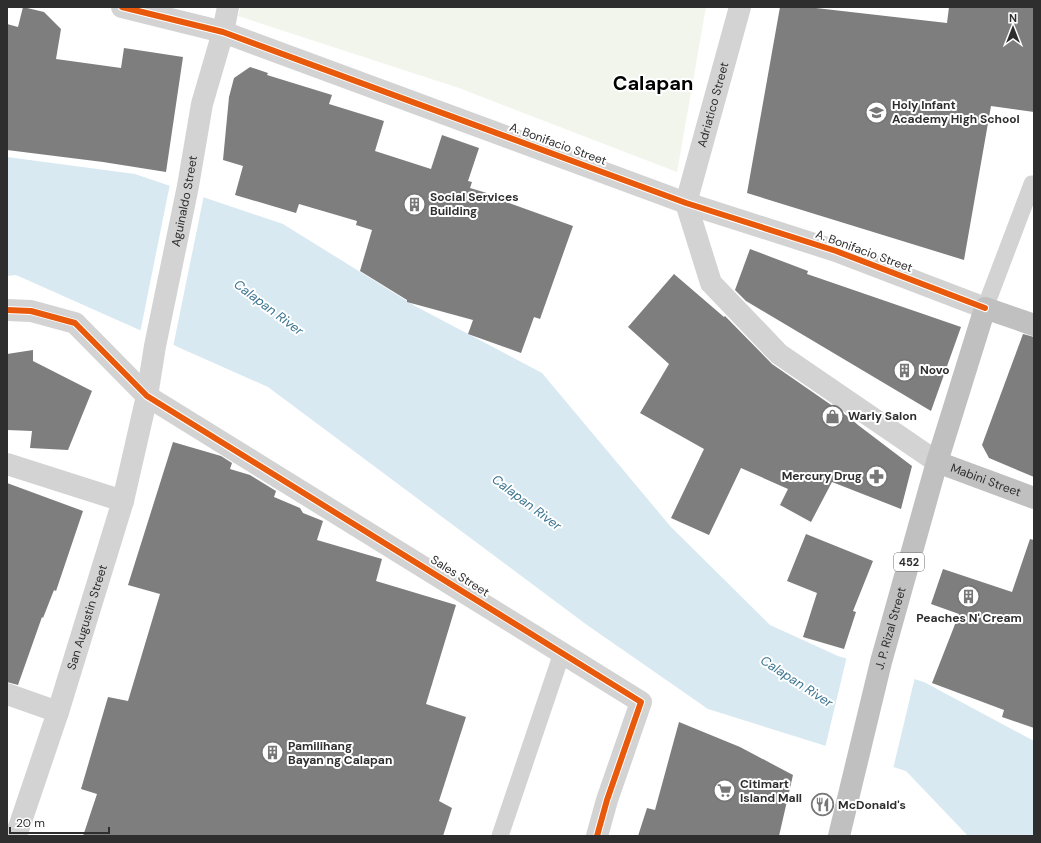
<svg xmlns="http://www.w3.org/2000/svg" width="1041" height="843" font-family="'DM Sans',sans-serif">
  <rect width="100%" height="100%" fill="#fff"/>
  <!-- green -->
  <path fill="#f1f5eb" d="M241 7H706L677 172 459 88 238 16Z"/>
  <!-- water -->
  <path fill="#d8e9f2" d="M7 157 135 174 283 224 415 306 542 373 671 527 770 625 838 656 924 682 1034 741V836H968L906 771 708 709 587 625 268 387 16 275 7 276Z"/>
  <!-- pier -->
  <g fill="#fff">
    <path d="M170 184 204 195 173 347 140 333Z"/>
    <path d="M847 656 915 677 893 769 825 748Z"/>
  </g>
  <!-- building -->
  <g fill="#7e7e7e">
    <path d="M23 7 44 12 61 29 56 59 121 68 124 48 183 57 166 172 103 162 7 150V24L18 27Z"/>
    <path d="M780 7H807L947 23 949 7H1034V112L991 106 964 260 747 193Z"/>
    <path d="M250 67 268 73 267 75 332 95 329 104 384 121 375 151 431 169 442 135 479 148 468 181 472 182 470 188 510 200 509 203 573 226 540 319 534 317 521 353 468 334 473 320 407 302V300L360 271 372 230 356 225 357 221 299 204 296 213 235 195 243 166 223 160 229 97 234 78Z"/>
    <path d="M750 249 808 271 807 274 961 327 931 411 746 301 735 290Z"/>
    <path d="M674 274 724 317 725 316 772 364 850 418 858 425 912 466 901 509 832 482 811 522 780 505 788 489 741 468 709 535 671 518 704 449 640 413 669 364 628 327Z"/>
    <path d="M1023 334 1034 337V477L989 458 982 445Z"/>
    <path d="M33 350V361L92 391 68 450 30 448 32 431 7 430V354Z"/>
    <path d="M173 442 221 456 232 463 230 469 250 475 276 491 274 497 300 508 303 513 323 521 317 540 382 559 376 581 456 605 426 704 466 717 439 801 452 808 443 836H83L97 794 81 789 108 697 128 701 160 594 128 585Z"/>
    <path d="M7 483 83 511 56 591 54 590 43 618 42 617 18 685 7 682Z"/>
    <path d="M806 534 873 561 853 611 856 612 844 649 803 637 817 593 787 581Z"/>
    <path d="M1030 539 1034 540V728L1002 717 1004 710 932 683 959 614 931 604 943 569 1012 592Z"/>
    <path d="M679 722 740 747 793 775 779 836H638L647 808 655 810Z"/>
  </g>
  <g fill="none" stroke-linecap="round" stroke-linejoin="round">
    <!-- lane -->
    <g stroke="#d3d3d3" stroke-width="17">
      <path d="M985 308 1032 184H1034"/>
      <path d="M500 836 562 653"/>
    </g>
    <!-- street -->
    <g stroke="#d3d3d3" stroke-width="22">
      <path d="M122 7 223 32 686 203 836 251 985 308"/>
      <path d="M686 203 711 283 779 354 937 462"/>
      <path id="s1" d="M686 203 740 7"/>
      <path d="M7 310 31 311 75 323 147 396 641 702 607 800 597 836"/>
      <path d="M7 464 123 501"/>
      <path d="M7 694 58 712"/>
      <path id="s2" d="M16 836 58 712 123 501 147 396 155 346 188 186 202 104 223 32 228 7"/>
    </g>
    <!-- highway -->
    <g stroke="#c0c0c0" stroke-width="22">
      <path id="s3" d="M937 462 1034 498"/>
      <path id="s4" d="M839 836 881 662 937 462 985 308 1034 325"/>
    </g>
    <defs>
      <g id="cycleway">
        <path d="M122 7 223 32 686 203 836 251 985 308"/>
        <path d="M7 310 31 311 75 323 147 396 641 702 607 800 597 836"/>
      </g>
    </defs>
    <!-- cycleway casing -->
    <use href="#cycleway" stroke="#fff" stroke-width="8"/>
    <!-- cycleway -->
    <use href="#cycleway" stroke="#e8590c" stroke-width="6"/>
  </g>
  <!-- icons -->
  <defs>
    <symbol id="school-ring" viewBox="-11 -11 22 22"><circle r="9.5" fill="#fff" stroke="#777" stroke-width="1.5"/><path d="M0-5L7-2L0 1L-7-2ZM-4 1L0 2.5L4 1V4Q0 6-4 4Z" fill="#777"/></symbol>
    <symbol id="building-ring" viewBox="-11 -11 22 22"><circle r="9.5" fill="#fff" stroke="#777" stroke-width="1.5"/><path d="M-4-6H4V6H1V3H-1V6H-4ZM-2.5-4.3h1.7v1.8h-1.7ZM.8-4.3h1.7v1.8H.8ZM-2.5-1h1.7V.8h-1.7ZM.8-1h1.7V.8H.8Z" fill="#777"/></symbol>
    <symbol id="shop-ring" viewBox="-11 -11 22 22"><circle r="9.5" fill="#fff" stroke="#777" stroke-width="1.5"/><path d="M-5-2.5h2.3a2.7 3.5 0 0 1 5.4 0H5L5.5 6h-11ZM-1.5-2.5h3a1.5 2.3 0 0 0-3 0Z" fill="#777"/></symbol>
    <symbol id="pharmacy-ring" viewBox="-11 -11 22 22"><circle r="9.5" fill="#fff" stroke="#777" stroke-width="1.5"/><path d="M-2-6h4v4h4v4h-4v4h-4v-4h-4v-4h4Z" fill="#777"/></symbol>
    <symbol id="supermarket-ring" viewBox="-11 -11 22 22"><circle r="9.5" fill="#fff" stroke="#777" stroke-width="1.5"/><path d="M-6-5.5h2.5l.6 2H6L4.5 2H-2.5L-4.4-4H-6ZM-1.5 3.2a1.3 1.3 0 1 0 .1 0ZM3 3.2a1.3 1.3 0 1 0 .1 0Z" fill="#777"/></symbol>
    <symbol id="restaurant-ring" viewBox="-11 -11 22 22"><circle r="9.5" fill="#fff" stroke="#777" stroke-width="1.5"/><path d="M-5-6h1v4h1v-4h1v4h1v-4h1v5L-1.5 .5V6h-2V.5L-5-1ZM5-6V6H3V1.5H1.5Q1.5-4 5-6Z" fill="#777"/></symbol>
  </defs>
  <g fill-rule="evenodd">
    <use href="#school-ring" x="864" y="100" width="25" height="25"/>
    <use href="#building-ring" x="402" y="192" width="25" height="25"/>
    <use href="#building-ring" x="892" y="358" width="25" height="25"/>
    <use href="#shop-ring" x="820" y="404" width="25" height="25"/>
    <use href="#pharmacy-ring" x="864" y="464" width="25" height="25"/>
    <use href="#building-ring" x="956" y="584" width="25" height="25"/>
    <use href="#building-ring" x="260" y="740" width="25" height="25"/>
    <use href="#supermarket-ring" x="712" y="778" width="25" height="25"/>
    <use href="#restaurant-ring" x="810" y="792" width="25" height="25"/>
  </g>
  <g text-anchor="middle" stroke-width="4" stroke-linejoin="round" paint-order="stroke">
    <!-- shield labels -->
    <rect fill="#fff" stroke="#6d6d6d" stroke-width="1" x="894" y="553" width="30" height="18" rx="3"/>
    <g font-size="11" font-weight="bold" fill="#2e2e2e">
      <text x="909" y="566">452</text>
    </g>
    <!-- street labels -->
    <g font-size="12" fill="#2e2e2e" stroke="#fff">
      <text dy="4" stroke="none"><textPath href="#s1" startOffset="102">Adriatico Street</textPath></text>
      <text transform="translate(558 144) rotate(20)" y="4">A. Bonifacio Street</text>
      <text dy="4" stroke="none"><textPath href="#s2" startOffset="658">Aguinaldo Street</textPath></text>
      <text transform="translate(864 251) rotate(20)" y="4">A. Bonifacio Street</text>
      <text dy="4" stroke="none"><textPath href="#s3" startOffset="52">Mabini Street</textPath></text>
      <text transform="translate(460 576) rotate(32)" y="4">Sales Street</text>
      <text dy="4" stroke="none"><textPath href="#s2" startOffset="230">San Augustin Street</textPath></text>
      <text dy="4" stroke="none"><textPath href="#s4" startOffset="214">J. P. Rizal Street</textPath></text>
    </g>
    <!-- poi labels -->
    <g font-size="12" font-weight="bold" fill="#2e2e2e" stroke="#fff" text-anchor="start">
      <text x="892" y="109">Holy Infant<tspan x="892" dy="14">Academy High School</tspan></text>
      <text x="430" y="201">Social Services<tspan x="430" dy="14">Building</tspan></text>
      <text x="920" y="374">Novo</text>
      <text x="848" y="420">Warly Salon</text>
      <text x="862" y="480" text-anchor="end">Mercury Drug</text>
      <text x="969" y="622" text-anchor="middle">Peaches N' Cream</text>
      <text x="288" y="750">Pamilihang<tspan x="288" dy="14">Bayan ng Calapan</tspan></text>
      <text x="740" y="788">Citimart<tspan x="740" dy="14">Island Mall</tspan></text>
      <text x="838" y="809">McDonald's</text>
    </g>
    <!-- water labels -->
    <g font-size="13" font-style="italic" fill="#3c7490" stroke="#fff">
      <text transform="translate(269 307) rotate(37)" y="5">Calapan River</text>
      <text transform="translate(527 502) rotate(37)" y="5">Calapan River</text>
      <text transform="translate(797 681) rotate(33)" y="5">Calapan River</text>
    </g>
    <!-- town labels -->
    <g font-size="20" font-weight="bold" fill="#000" stroke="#fff">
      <text x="653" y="90">Calapan</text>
    </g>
  </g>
  <!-- border -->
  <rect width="1041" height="843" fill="none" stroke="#2e2e2e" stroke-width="16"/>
  <!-- north arrow -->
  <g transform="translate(1013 28)" stroke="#ffffff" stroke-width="3" paint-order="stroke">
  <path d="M0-3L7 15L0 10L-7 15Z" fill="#2e2e2e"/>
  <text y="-6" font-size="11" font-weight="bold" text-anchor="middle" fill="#2e2e2e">N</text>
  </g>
  <!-- scale -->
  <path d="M10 827v6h99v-6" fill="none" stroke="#2e2e2e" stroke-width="2"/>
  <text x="16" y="827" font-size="12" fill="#2e2e2e" stroke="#ffffff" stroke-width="3" paint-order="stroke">20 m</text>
</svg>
